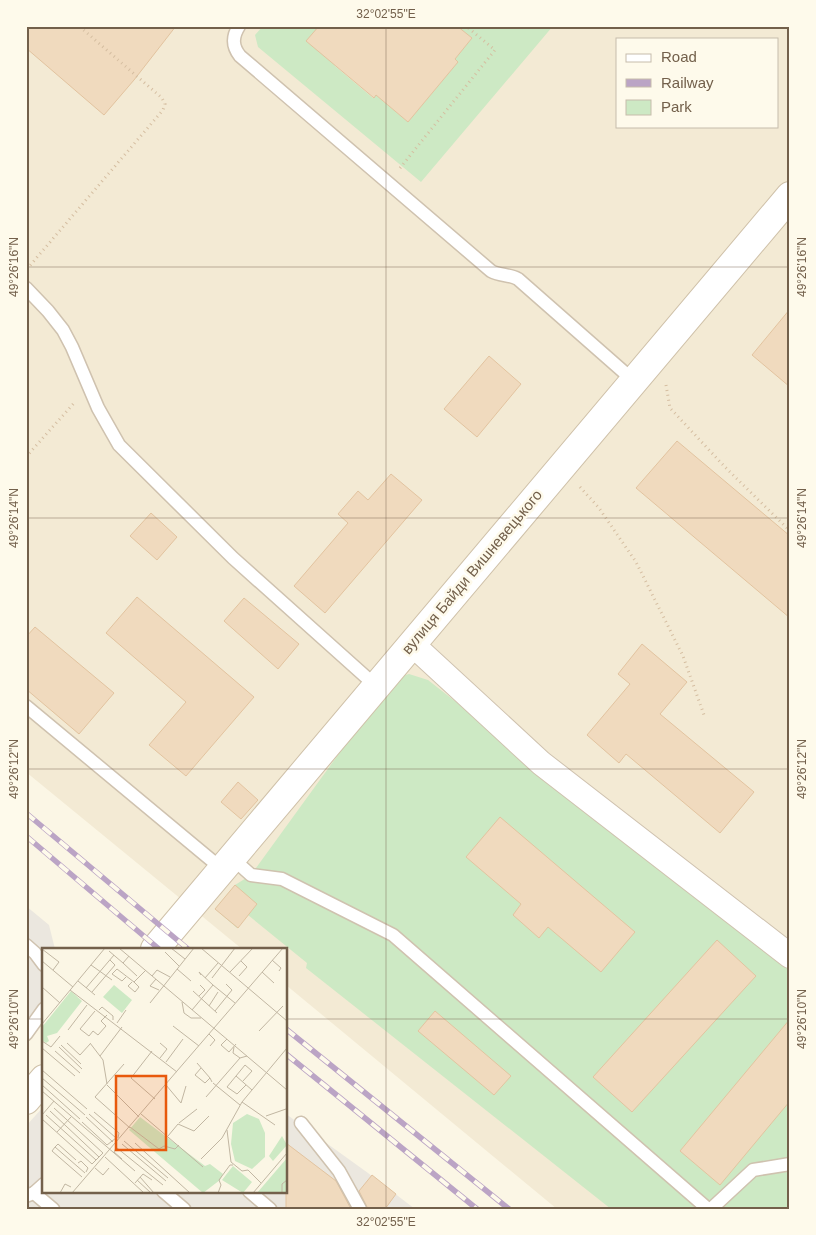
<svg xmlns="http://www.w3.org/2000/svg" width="816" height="1235" font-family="Helvetica,sans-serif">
  <rect width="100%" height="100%" fill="#fbf6e5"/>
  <!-- residential -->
  <path fill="#f3ead4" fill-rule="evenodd" d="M26 26H790V1209H557L286 985V949H242L26 772ZM617 39H777V126H617Z"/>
  <!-- industrial -->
  <g fill="#ebe7df">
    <path d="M26 906 49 925 55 949H44V1022L26 1044Z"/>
    <path d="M44 1106V1191H286V1114L368 1173 415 1209H26V1126Z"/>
  </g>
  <!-- green -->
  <g fill="#cde9c4">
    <path d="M263 26H319L335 66 373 98 376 95 408 122 458 62 455 59 472 38 457 26H553L421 182 258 47 255 35Z"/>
    <path d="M409 674 428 680 790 964V1209H611L306 968 307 963 248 915 237 928 215 909 235 885 251 875 393 679Z"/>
  </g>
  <!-- building -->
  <g fill="#f0dabe" stroke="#e2c39f">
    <path d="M26 26H176L134 80 104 115 26 48Z"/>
    <path d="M319 26H457L472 38 455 59 458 62 408 122 376 95 374 98 306 41Z"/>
    <path d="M790 309V387L752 355Z"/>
    <path d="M489 356 521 384 477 437 444 409Z"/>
    <path d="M677 441 790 536V618L636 488Z"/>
    <path d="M391 474 422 500 325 613 294 586 348 523 338 514 358 491 368 500Z"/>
    <path d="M151 513 177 537 157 560 130 536Z"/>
    <path d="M137 597 254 697 186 776 149 745 186 702 106 633Z"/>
    <path d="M244 598 299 644 278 669 224 621Z"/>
    <path d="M35 627 114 693 79 734 26 689V637Z"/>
    <path d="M642 644 687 682 660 714 754 792 720 833 626 754 619 763 587 735 630 684 618 674Z"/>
    <path d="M238 782 258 800 241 819 221 802Z"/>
    <path d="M500 817 635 932 601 972 548 927 539 938 513 915 521 904 466 857Z"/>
    <path d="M235 885 257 904 238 928 215 909Z"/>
    <path d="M717 940 756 976 632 1112 593 1077Z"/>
    <path d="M435 1011 511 1076 494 1095 418 1031Z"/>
    <path d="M790 1019V1101L720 1185 680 1151Z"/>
    <path d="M286 1143 336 1181 351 1209H286Z"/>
    <path d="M372 1175 396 1194 385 1209H368L359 1191Z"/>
  </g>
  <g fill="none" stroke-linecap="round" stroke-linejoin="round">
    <defs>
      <g id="lane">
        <path d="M239 26C232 37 232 46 240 56L491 271C500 276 509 274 518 279L634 381"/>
        <path d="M26 288 48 311 63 330 72 347 98 408 119 445 233 558 376 686"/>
        <path d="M26 706 222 869"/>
        <path d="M232 858 251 875 282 879 393 935 708 1209"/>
        <path d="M26 945 35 953 44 965"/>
        <path d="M26 1034 44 1009"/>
        <path d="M301 1123 339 1171 360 1209"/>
        <path d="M163 1191 184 1209"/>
        <path d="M249 1191 270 1209"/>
        <path d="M34 1193 44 1184"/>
        <path d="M26 1196 34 1193 53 1209"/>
        <path d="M711 1209 753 1170 790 1164"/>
      </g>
      <path id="street" d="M412 644 541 763 790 956"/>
      <g id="secondary">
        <path d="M155 949 790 196"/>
        <path d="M26 1100 44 1079"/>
      </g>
    </defs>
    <!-- lane casing -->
    <use href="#lane" stroke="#cfc2af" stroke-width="15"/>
    <!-- street casing -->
    <use href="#street" stroke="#cfc2af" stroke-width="26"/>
    <!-- secondary casing -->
    <use href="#secondary" stroke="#cfc1a9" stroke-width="30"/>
    <!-- path -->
    <g stroke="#d5bea1" stroke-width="3" stroke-dasharray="1 4" stroke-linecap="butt">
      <path d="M400 168 495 50 466 26"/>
      <path d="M27 269 163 110 165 104 162 98 79 26"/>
      <path d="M666 385 670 408 724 466 790 531"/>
      <path d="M26 457 74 403"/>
      <path d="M580 487 599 508 636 562 683 656 704 715"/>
    </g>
    <!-- lane -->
    <use href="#lane" stroke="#fff" stroke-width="12"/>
    <!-- street -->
    <use href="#street" stroke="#fff" stroke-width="24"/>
    <!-- secondary -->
    <use href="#secondary" stroke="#fff" stroke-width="28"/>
    <defs>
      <g id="rail">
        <path d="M26 813 188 949"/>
        <path d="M26 836 159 949"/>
        <path d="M286 1029 509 1209"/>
        <path d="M286 1054 477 1209"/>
      </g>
    </defs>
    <!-- rail casing -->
    <use href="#rail" stroke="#bba4c5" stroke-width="5.5"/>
    <!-- rail -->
    <use href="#rail" stroke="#fefaeb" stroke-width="4" stroke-dasharray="11" stroke-linecap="butt"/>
  </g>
  <!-- ticks -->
  <path fill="none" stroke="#73604b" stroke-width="1" stroke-opacity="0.45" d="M386 26V1209M26 267H790M26 518H790M26 769H790M26 1019H44M286 1019H790"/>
  <g text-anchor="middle" stroke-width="5" stroke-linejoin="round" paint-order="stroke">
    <!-- street labels -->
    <g font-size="15" fill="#73604b" stroke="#fefaeb">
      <text transform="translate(472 572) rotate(-50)" y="5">вулиця Байди Вишневецького</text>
    </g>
  </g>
  <!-- overview -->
  <g transform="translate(42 948)">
    <rect width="245" height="245" fill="#fbf6e5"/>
    <path d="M72 37 90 52 80 65 61 49ZM29 43 40 53 15 85 5 88 7 93 4 95 0 92V79ZM205 166 217 171 223 185V209L210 221 193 213 189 196 191 175ZM98 169 163 218 168 216 181 226 178 232 161 245 87 182ZM240 188 245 197 231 213 227 208ZM245 210V245H215ZM191 218 210 234 201 245 180 232Z" fill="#cde9c4"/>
    <path fill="none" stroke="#c1b6a2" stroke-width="1" d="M77 0 245 142M129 0 143 11M159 0 245 73M0 1 17 14 11 22M67 3 81 15 87 8M123 4 137 18M230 12 239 20 237 23M0 13 31 39M81 15 95 28M49 17 70 32M135 21 149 33M188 24 211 0M220 24 232 35M159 27 157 24 171 37M110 28 115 22 128 29M197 28 205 19 199 13M84 29 80 33 70 26 75 21 92 34 104 22M163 30 176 15M170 30 193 0M114 31 108 38 117 42M36 33 53 47M90 34 86 38 93 44 97 39 92 34M0 39 18 55M44 40 72 7M28 42 135 124M151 43 175 65M50 44 73 17 68 12M157 48 163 42 158 37M140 54 142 65 149 70H159M108 55 152 0M167 58 176 44M57 62 60 59 71 68V72M150 62 171 37 193 55M53 63 38 81 47 88 51 83 56 87 64 78 59 73 65 67M173 63 190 42 184 36M75 75 84 62M0 76 63 0M131 78 157 98M172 80 241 0M26 82 45 57M217 83 241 58M167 86 173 92 168 98M185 91 179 97 187 104 194 96M0 93 9 99 18 88M25 95 38 107 48 96M48 95 61 112 65 136M118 95 125 101 118 110M19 97 39 116M17 99 40 121M192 99 191 105 198 110 205 108M0 100 33 128M13 103 38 125M110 103 89 130 113 151M58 108 80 79M124 114 141 91M155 115 168 130M82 116 53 149 88 180M159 120 153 127 163 135 168 130 170 134M0 122 45 161M194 128 185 139 195 146 204 137M0 130 43 167M201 133 210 123 203 117 194 128 210 142M171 135 198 157M0 137 38 171M65 137 97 169M124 137 139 155 144 138M0 143 93 223M164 149 198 110M200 154 233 177M8 163 57 209M52 164 77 185 76 190M47 166 74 190M99 166 161 219M0 167 12 153M4 167 54 212M224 168 244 161M44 169 71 194M0 171 50 216 61 205 12 160M40 174 65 197 74 190M137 175 155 161M88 179 117 201 122 198 133 201 137 197M185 182 189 214 200 223 206 222 219 235M15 184 29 169M126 188 136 176 152 183 167 168M82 193 126 230M93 195 148 245M80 196 124 233M13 199 16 196 34 212M74 200 72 204 80 211M75 200 121 237M63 209 102 245M159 211 180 190 200 154 245 100M36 215 39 213 46 220 44 224M53 220 61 227 67 220M40 229 10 203 13 199 43 225M98 229 112 245M95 232 109 245M93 235 101 226 110 232M18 245 23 236 29 239M30 245 172 80M176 245 179 237 177 232 188 217H191M211 245 245 205M240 245V236L245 232"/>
    <path fill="#e8590c" fill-opacity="0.15" stroke="#e8590c" stroke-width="2.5" d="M74 128H124V202H74Z"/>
    <rect width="245" height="245" fill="none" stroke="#73604b" stroke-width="2.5"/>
  </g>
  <!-- border -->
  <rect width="816" height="1235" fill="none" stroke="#fefaeb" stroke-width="55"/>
  <!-- legend -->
  <rect x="616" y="38" width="162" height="90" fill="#fefaeb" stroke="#c6bcab"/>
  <rect x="626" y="54" width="25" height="8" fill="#ffffff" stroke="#c6bcab"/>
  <text x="661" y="62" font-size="15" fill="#73604b">Road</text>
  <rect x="626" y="79" width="25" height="8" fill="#bba4c5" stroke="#c6bcab"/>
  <text x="661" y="88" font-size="15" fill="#73604b">Railway</text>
  <rect x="626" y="100" width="25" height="15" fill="#cde9c4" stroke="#c6bcab"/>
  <text x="661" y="112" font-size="15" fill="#73604b">Park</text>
  <rect x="28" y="28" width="760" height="1180" fill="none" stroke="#73604b" stroke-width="2"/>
  <g font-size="12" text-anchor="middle" fill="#73604b">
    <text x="386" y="18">32°02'55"E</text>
    <text transform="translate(14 267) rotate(-90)" y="4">49°26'16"N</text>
    <text transform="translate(802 267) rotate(-90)" y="4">49°26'16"N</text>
    <text transform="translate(14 518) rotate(-90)" y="4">49°26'14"N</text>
    <text transform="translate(802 518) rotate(-90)" y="4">49°26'14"N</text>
    <text transform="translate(14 769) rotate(-90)" y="4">49°26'12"N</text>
    <text transform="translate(802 769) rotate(-90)" y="4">49°26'12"N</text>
    <text transform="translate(14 1019) rotate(-90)" y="4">49°26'10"N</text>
    <text transform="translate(802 1019) rotate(-90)" y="4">49°26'10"N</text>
    <text x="386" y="1226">32°02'55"E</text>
  </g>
</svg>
